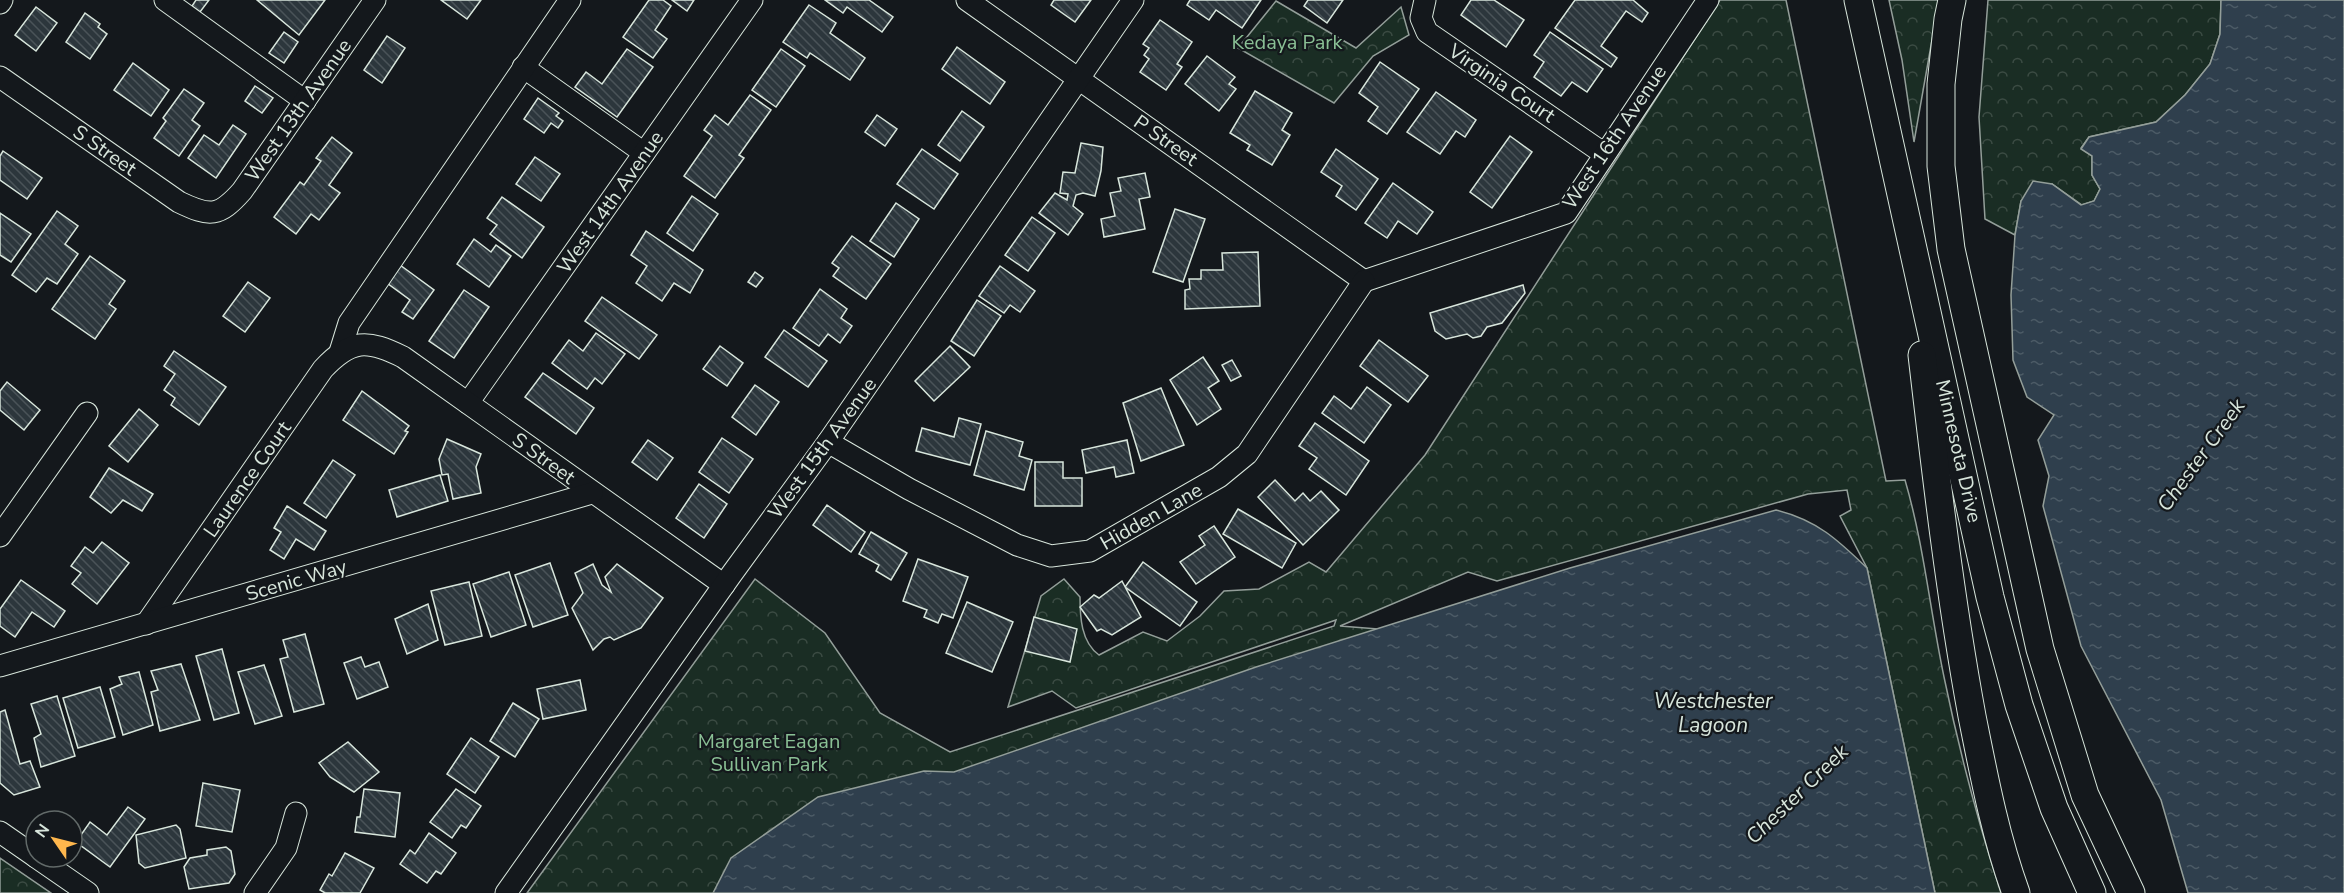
<svg xmlns="http://www.w3.org/2000/svg" width="2344" height="893" font-family="'Nunito Sans',sans-serif">
  <defs>
    <pattern id="forest-crowns" width="20" height="18" patternUnits="userSpaceOnUse" patternTransform="scale(1.5)"><rect width="20" height="18" fill="#1a2d24"/><path d="M2 6a3 3 0 1 1 6 0M12 15a3 3 0 1 1 6 0" fill="none" stroke="#3b4b43"/></pattern>
    <pattern id="water-ripples" width="26" height="14" patternUnits="userSpaceOnUse" patternTransform="scale(1.5)"><rect width="26" height="14" fill="#2f3f4d"/><path d="M2 4q2-2 4 0t4 0M15 11q2-2 4 0t4 0" fill="none" stroke="#4c5b66"/></pattern>
    <pattern id="building-back-hatch" width="6" height="6" patternUnits="userSpaceOnUse" patternTransform="scale(1.5)"><rect width="6" height="6" fill="#2c363c"/><path d="M-1 5l2 2M0 0l6 6M5-1l2 2" fill="none" stroke="#4a5358"/></pattern>
  </defs>
  <rect width="100%" height="100%" fill="#14181c"/>
  <!-- forest -->
  <g fill="url(#forest-crowns)" stroke="#939e99" stroke-width="1.5">
    <path d="M1720 0H1786L1886 481 1905 480C1924 545 1930 611 1944 677 1959 750 1978 822 2001 893H1935L1867 568 1840 516 1851 510 1847 490 1808 494 1497 581 1468 572 1340 626 1429 633 752 893H527L755 579 825 633 880 713 950 752 1334 626 1336 620 1076 708 1052 691 1008 707 1041 596 1064 579 1080 597C1080 617 1081 642 1099 655L1143 632 1167 641 1200 616 1224 591 1259 589 1309 562 1326 572 1425 455Z"/>
    <path d="M1889 0H1939L1914 142 1902 60Z"/>
    <path d="M1988 0H2221L2220 34 2210 64 2185 95 2156 122 2089 137 2081 148 2092 156V175L2100 189 2094 201 2082 205 2052 184 2021 201 2015 235 1985 219 1979 117Z"/>
    <path d="M1276 1 1356 48 1401 7 1409 35 1373 56 1334 103 1238 48Z"/>
    <path d="M0 858 51 893H0Z"/>
  </g>
  <!-- water -->
  <g fill="url(#water-ripples)" stroke="#939e99" stroke-width="1.5">
    <path d="M2221 0H2344V893H2188L2161 800 2081 646 2043 506 2049 476 2038 440 2054 415 2027 397 2013 360 2011 295 2015 235 2021 201 2033 181 2052 184 2081 205 2094 201 2100 189 2092 175V156L2081 149 2089 137 2156 122 2185 95 2210 64 2220 34Z"/>
    <path d="M1776 510C1817 520 1838 540 1867 568L1935 893H713L731 858 818 797 924 771 954 772 1256 667 1570 568Z"/>
  </g>
  <!-- building -->
  <g fill="url(#building-back-hatch)" stroke="#d8e6dc" stroke-width="1.5">
    <path d="M196 0H209L200 12 192 6Z"/>
    <path d="M257 0H325L299 35Z"/>
    <path d="M441 0H481L467 19Z"/>
    <path d="M649 0H663L671 6 655 30 667 39 653 58 623 37Z"/>
    <path d="M672 0H694L687 11Z"/>
    <path d="M825 0H869L893 17 882 32 847 7 843 13Z"/>
    <path d="M1054 0H1091L1075 22 1051 5Z"/>
    <path d="M1190 0H1261L1242 28 1216 10 1209 20 1187 5Z"/>
    <path d="M1308 0H1343L1327 23 1304 6Z"/>
    <path d="M1471 0H1494L1524 20 1506 47 1461 15Z"/>
    <path d="M1575 0H1633L1648 13 1642 22 1626 11 1601 46 1617 58 1611 67 1555 28Z"/>
    <path d="M809 5 836 23 830 33 865 58 850 80 810 53 807 58 783 42Z"/>
    <path d="M36 7 57 23 36 51 15 35Z"/>
    <path d="M85 13 100 24 98 27 107 34 90 59 66 42Z"/>
    <path d="M1160 20 1192 42 1177 64 1182 67 1166 90 1140 72 1149 59 1144 55 1149 48 1143 44Z"/>
    <path d="M284 32 298 42 284 63 269 53Z"/>
    <path d="M1550 32 1603 69 1587 92 1572 82 1561 96 1534 77 1544 62 1534 55Z"/>
    <path d="M387 36 405 48 382 83 364 70Z"/>
    <path d="M957 47 1005 82 990 104 942 69Z"/>
    <path d="M627 49 653 67 617 117 575 87 586 72 602 84Z"/>
    <path d="M781 49 805 66 776 107 752 90Z"/>
    <path d="M1207 56 1235 77 1229 84 1236 89 1219 111 1185 84Z"/>
    <path d="M1380 62 1419 89 1387 134 1368 121 1378 107 1359 93Z"/>
    <path d="M133 63 169 90 151 116 114 90Z"/>
    <path d="M255 86 273 98 262 113 245 101Z"/>
    <path d="M184 89 204 103 192 120 200 126 179 156 154 138 166 121 163 118Z"/>
    <path d="M1255 91 1292 113 1282 130 1290 135 1272 165 1247 150 1250 145 1230 133Z"/>
    <path d="M1436 92 1476 120 1465 137 1456 131 1440 154 1407 132Z"/>
    <path d="M750 95 771 110 739 155 744 158 715 198 684 176 712 136 704 130 715 115 728 125Z"/>
    <path d="M538 98 559 113 556 116 563 121 558 128 551 123 544 133 524 119Z"/>
    <path d="M962 111 984 127 960 161 938 145Z"/>
    <path d="M877 115 897 129 885 146 865 132Z"/>
    <path d="M233 125 246 134 216 178 188 158 204 135 219 145Z"/>
    <path d="M1510 136 1532 152 1492 208 1470 192Z"/>
    <path d="M332 137 352 153 329 185 340 193 319 220 311 214 296 234 274 217 300 182 304 185 321 161 316 158Z"/>
    <path d="M1081 143 1103 147 1101 171 1095 196 1083 193 1076 195 1073 206 1083 214 1068 235 1039 213 1055 193 1067 200 1068 194 1060 193 1063 172 1075 173Z"/>
    <path d="M922 149 958 174 934 209 897 184Z"/>
    <path d="M1336 149 1378 179 1356 210 1336 196 1342 186 1321 172Z"/>
    <path d="M3 151 42 178 27 199 0 180V156Z"/>
    <path d="M535 157 560 174 541 201 516 184Z"/>
    <path d="M1145 173 1150 197 1139 199 1145 229 1104 237 1101 219 1115 216 1110 193 1121 191 1118 178Z"/>
    <path d="M1393 183 1433 212 1417 234 1398 221 1387 238 1365 223Z"/>
    <path d="M692 196 718 214 693 251 667 233Z"/>
    <path d="M502 197 544 227 522 258 490 234 497 225 487 218Z"/>
    <path d="M896 203 919 219 894 257 870 241Z"/>
    <path d="M1175 209 1205 219 1183 282 1153 272Z"/>
    <path d="M57 211 78 226 65 244 78 254 57 284 47 278 36 292 12 275Z"/>
    <path d="M0 213 31 234 11 262 0 255Z"/>
    <path d="M1032 217 1055 233 1028 271 1005 255Z"/>
    <path d="M646 231 703 270 690 293 674 283 662 301 636 283 647 266 631 255Z"/>
    <path d="M852 236 891 264 866 299 833 276 839 268 832 263Z"/>
    <path d="M474 239 491 252 496 245 511 256 489 287 457 264Z"/>
    <path d="M1258 252 1260 306 1185 309V290L1190 289 1189 279H1201V270H1223L1222 253Z"/>
    <path d="M90 256 125 281 109 304 116 309 95 339 52 309Z"/>
    <path d="M400 265 434 290 413 319 402 312 410 300 387 283Z"/>
    <path d="M1000 266 1035 291 1020 312 1010 305 1004 313 979 296Z"/>
    <path d="M755 272 763 278 756 287 748 282Z"/>
    <path d="M248 282 270 298 245 332 223 316Z"/>
    <path d="M1523 285 1525 293 1502 323 1487 327 1481 336 1473 338 1467 334 1446 339 1435 331 1430 313Z"/>
    <path d="M820 289 847 309 841 318 852 326 840 343 828 334 819 346 793 328Z"/>
    <path d="M464 290 489 307 454 358 429 341Z"/>
    <path d="M602 297 657 335 639 359 585 321Z"/>
    <path d="M977 300 1001 316 974 356 951 341Z"/>
    <path d="M784 330 827 361 808 387 765 357Z"/>
    <path d="M596 333 625 354 602 384 595 378 587 389 552 363 569 340 583 351Z"/>
    <path d="M1379 340 1428 376 1408 402 1360 366Z"/>
    <path d="M720 346 743 363 727 386 703 369Z"/>
    <path d="M950 346 970 367 934 401 915 381Z"/>
    <path d="M174 351 226 387 199 425 171 405 175 398 164 390 175 374 164 366Z"/>
    <path d="M1203 357 1219 381 1208 388 1221 409 1197 425 1170 380Z"/>
    <path d="M1232 360 1241 376 1231 381 1222 365Z"/>
    <path d="M543 373 594 408 576 434 525 397Z"/>
    <path d="M7 382 40 410 24 430 0 410V391Z"/>
    <path d="M755 385 779 402 756 435 732 417Z"/>
    <path d="M1367 387 1391 405 1364 443 1322 413 1334 396 1351 409Z"/>
    <path d="M1161 388 1184 445 1141 461 1123 403Z"/>
    <path d="M362 391 409 426 405 431 408 432 394 454 343 420Z"/>
    <path d="M139 409 158 425 128 462 109 446Z"/>
    <path d="M959 418 981 424 970 465 916 451 922 428 954 437Z"/>
    <path d="M1315 423 1369 461 1346 495 1309 469 1317 458 1299 446Z"/>
    <path d="M986 431 1023 442 1019 456 1032 460 1024 490 974 475Z"/>
    <path d="M722 438 753 459 729 493 699 472Z"/>
    <path d="M447 439 481 454 476 467 481 493 453 499 448 474 442 475 439 459Z"/>
    <path d="M648 440 673 458 657 480 632 462Z"/>
    <path d="M1127 440 1134 473 1116 477 1114 467 1086 473 1082 450Z"/>
    <path d="M333 460 355 475 326 518 304 503Z"/>
    <path d="M1035 462H1063V478H1082V506H1035Z"/>
    <path d="M109 468 153 494 142 511 123 500 111 513 90 497Z"/>
    <path d="M440 475 448 501 397 517 389 490Z"/>
    <path d="M1275 480 1295 501 1303 493 1310 501 1321 491 1339 510 1303 545 1258 497Z"/>
    <path d="M699 484 727 504 704 538 676 518Z"/>
    <path d="M827 505 865 532 851 552 813 525Z"/>
    <path d="M287 506 326 531 314 550 296 539 284 559 270 550 281 532 274 528Z"/>
    <path d="M1238 509 1296 543 1282 568 1223 534Z"/>
    <path d="M1214 526 1235 557 1196 584 1180 562 1205 545 1199 536Z"/>
    <path d="M871 532 907 553 891 580 876 571 879 565 859 554Z"/>
    <path d="M102 542 129 563 97 604 72 584 81 573 71 566 85 547 93 553Z"/>
    <path d="M918 559 968 577 953 618 942 614 938 623 924 617 927 610 903 601Z"/>
    <path d="M1143 562 1197 602 1180 626 1125 587Z"/>
    <path d="M550 563 568 615 533 627 515 575Z"/>
    <path d="M593 564 602 585 611 592 605 577 617 564 663 598 641 628 614 640 610 637 604 639 593 650 572 608 583 593 575 573Z"/>
    <path d="M509 572 526 625 491 637 473 584Z"/>
    <path d="M21 580 65 611 54 627 32 612 15 637 0 626V609Z"/>
    <path d="M1122 581 1141 617 1112 635 1101 629 1097 631 1080 607 1094 595 1099 598Z"/>
    <path d="M469 582 482 636 445 645 431 591Z"/>
    <path d="M967 602 1013 622 992 672 946 653Z"/>
    <path d="M428 604 438 640 407 654 395 619Z"/>
    <path d="M1034 617 1077 629 1070 662 1025 651Z"/>
    <path d="M305 634 324 704 294 712 280 659 288 657 283 640Z"/>
    <path d="M222 649 239 713 214 720 196 656Z"/>
    <path d="M361 657 365 667 379 662 388 687 357 699 344 663Z"/>
    <path d="M181 664 200 720 160 731 151 692 158 690 151 671Z"/>
    <path d="M264 665 282 716 255 724 238 672Z"/>
    <path d="M139 672 153 725 123 735 110 689 122 684 119 677Z"/>
    <path d="M580 680 586 710 543 719 537 689Z"/>
    <path d="M100 687 115 737 78 748 63 698Z"/>
    <path d="M57 696 75 756 41 767 34 738 41 734 31 704Z"/>
    <path d="M513 703 539 719 515 757 490 741Z"/>
    <path d="M5 710 20 764 30 761 40 787 14 795 0 783V712Z"/>
    <path d="M471 738 499 757 475 793 447 774Z"/>
    <path d="M348 742 379 772 354 792 330 777 319 763Z"/>
    <path d="M203 783 240 790 232 832 196 826Z"/>
    <path d="M364 789 400 793 395 837 355 832 357 817H360Z"/>
    <path d="M456 789 481 806 466 828 461 825 452 838 430 822Z"/>
    <path d="M128 807 145 819 110 867 76 842 90 822 107 835Z"/>
    <path d="M176 825 180 829 186 858 145 868 139 863 136 835Z"/>
    <path d="M429 833 456 853 441 874 436 871 427 883 400 864 410 850 415 854Z"/>
    <path d="M226 847 231 851 235 874 229 883 189 889 184 867 190 858 207 855V850Z"/>
    <path d="M345 853 374 868 360 893H325L320 890 329 874 332 876Z"/>
  </g>
  <g fill="none" stroke-linecap="round" stroke-linejoin="round">
    <defs>
      <g id="minor">
        <path d="M165 0 305 101"/>
        <path d="M967 0 1364 281"/>
        <path d="M1425 0 1421 18 1427 32 1603 153"/>
        <path d="M0 3 2 0"/>
        <path d="M523 67 644 153"/>
        <path d="M0 77 179 202C210 217 219 217 242 191L375 0"/>
        <path d="M1364 281 1566 213 1708 0"/>
        <path d="M340 352 349 323 570 0"/>
        <path d="M468 403 752 0"/>
        <path d="M828 442 909 489 1017 545 1051 556 1090 551 1219 477 1247 454 1364 281"/>
        <path d="M0 536 87 413"/>
        <path d="M146 624 323 369C351 339 367 339 403 357L724 585"/>
        <path d="M0 666 592 493"/>
        <path d="M0 832 36 857"/>
        <path d="M36 857 88 893"/>
        <path d="M255 893 286 848 296 813"/>
        <path d="M506 893 731 575 828 442 1133 0"/>
      </g>
      <g id="major">
        <path d="M1858 0 1990 597 2019 705 2054 808 2092 893"/>
        <path d="M1952 0 1948 19 1941 84V166L1951 249 2040 649 2085 795 2131 893"/>
        <path d="M1922 355C1936 476 1950 596 1972 716 1984 776 1995 835 2016 893"/>
      </g>
    </defs>
    <!-- minor casing -->
    <use href="#minor" stroke="#d8e6dc" stroke-width="23"/>
    <!-- major casing -->
    <use href="#major" stroke="#d8e6dc" stroke-width="29"/>
    <!-- minor -->
    <use href="#minor" stroke="#14181c" stroke-width="21"/>
    <!-- major -->
    <use href="#major" stroke="#14181c" stroke-width="27"/>
  </g>
  <g text-anchor="middle" stroke-width="4.5" stroke-linejoin="round" paint-order="stroke">
    <!-- park labels -->
    <g font-size="20" fill="#8ac095" stroke="#14181c">
      <text x="1287" y="49">Kedaya Park</text>
      <text x="769" y="748">Margaret Eagan<tspan x="769" dy="23">Sullivan Park</tspan></text>
    </g>
    <!-- street labels -->
    <g font-size="20" fill="#d8e6dc" stroke="#14181c">
      <text transform="translate(1502 83) rotate(34)" y="7">Virginia Court</text>
      <text transform="translate(298 110) rotate(-55)" y="7">West 13th Avenue</text>
      <text transform="translate(1614 137) rotate(-56)" y="7">West 16th Avenue</text>
      <text transform="translate(1166 140) rotate(35)" y="7">P Street</text>
      <text transform="translate(105 150) rotate(35)" y="7">S Street</text>
      <text transform="translate(610 202) rotate(-55)" y="7">West 14th Avenue</text>
      <text transform="translate(822 448) rotate(-54)" y="7">West 15th Avenue</text>
      <text transform="translate(1959 451) rotate(77)" y="7">Minnesota Drive</text>
      <text transform="translate(544 458) rotate(36)" y="7">S Street</text>
      <text transform="translate(247 479) rotate(-55)" y="7">Laurence Court</text>
      <text transform="translate(1151 516) rotate(-30)" y="7">Hidden Lane</text>
      <text transform="translate(296 580) rotate(-16)" y="7">Scenic Way</text>
    </g>
    <!-- water labels -->
    <g font-size="21" font-style="italic" fill="#d8e6dc" stroke="#14181c">
      <text transform="translate(2201 455) rotate(-54)" y="7">Chester Creek</text>
      <text x="1713" y="708">Westchester<tspan x="1713" dy="24">Lagoon</tspan></text>
      <text transform="translate(1797 794) rotate(-44)" y="7">Chester Creek</text>
    </g>
  </g>
  <!-- north arrow -->
  <g transform="translate(54 839) rotate(305)"><circle r="28" fill="#14181c" stroke="#626a69" stroke-width="1.5"/>
  <path d="M0-4.5L10 22L0 15L-10 22Z" fill="#ffb74d"/>
  <text y="-9" font-size="16" font-weight="bold" text-anchor="middle" fill="#d8e6dc">N</text>
  </g>
</svg>
